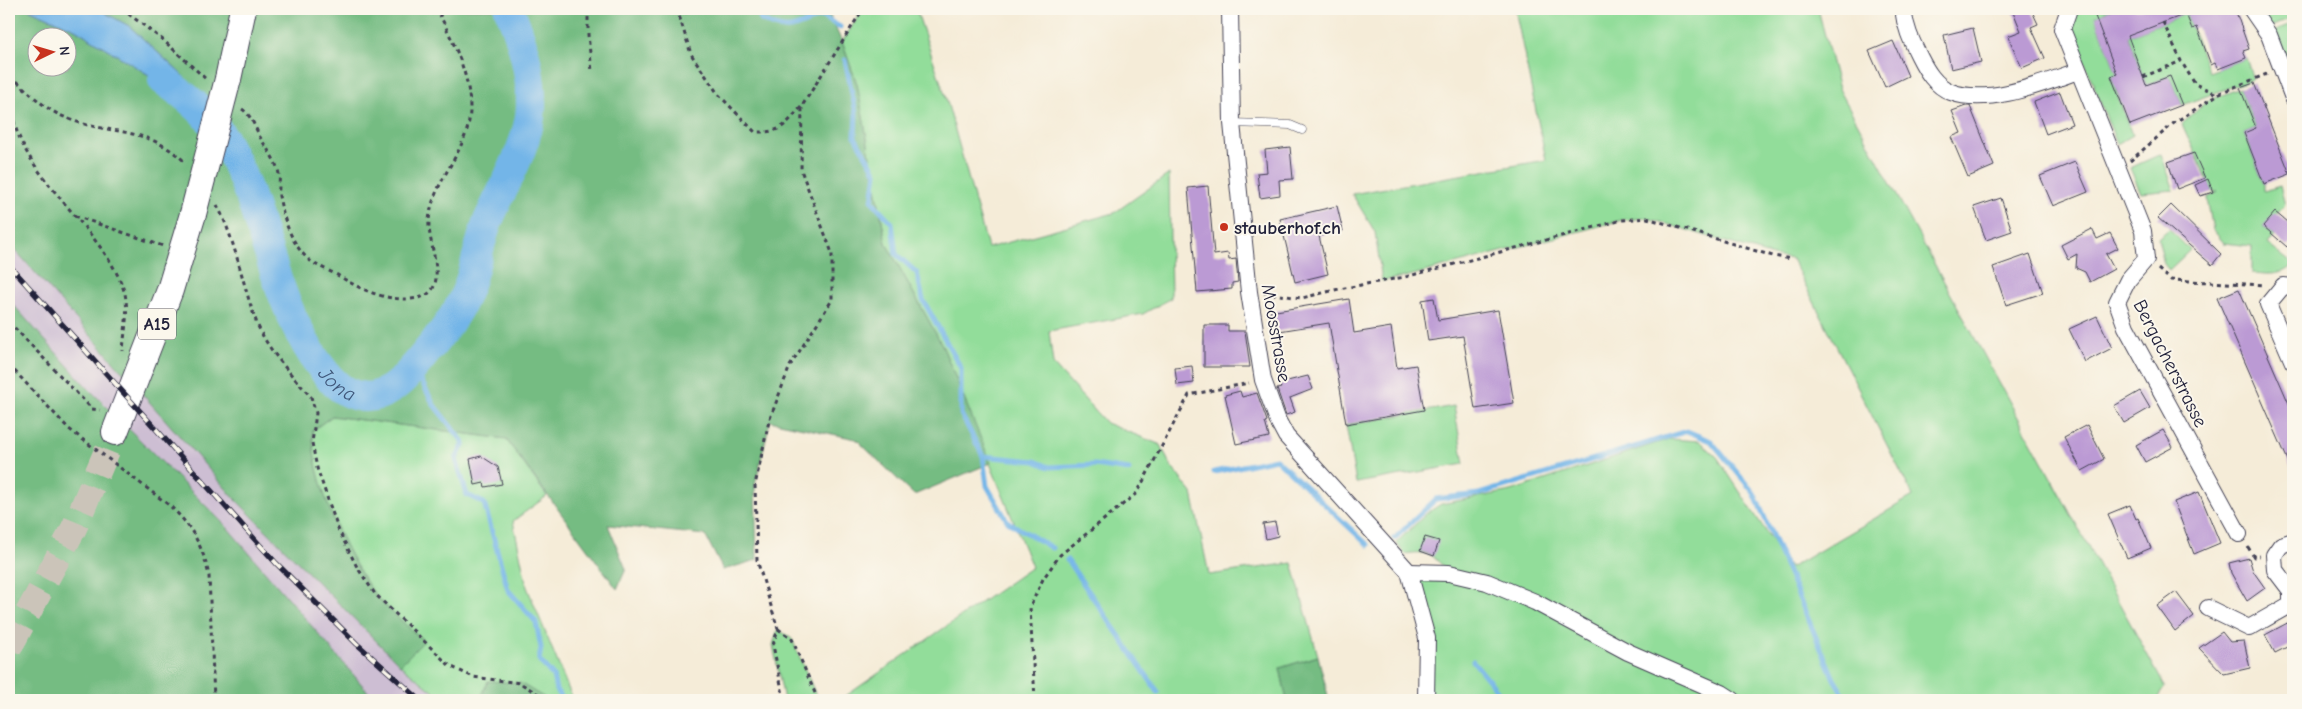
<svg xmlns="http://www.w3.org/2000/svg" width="2302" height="709" font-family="'Comic Neue',sans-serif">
  <rect width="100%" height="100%" fill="#fbf7ec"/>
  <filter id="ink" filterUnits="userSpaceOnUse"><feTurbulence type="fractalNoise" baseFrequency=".02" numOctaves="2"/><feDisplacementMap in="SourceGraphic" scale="10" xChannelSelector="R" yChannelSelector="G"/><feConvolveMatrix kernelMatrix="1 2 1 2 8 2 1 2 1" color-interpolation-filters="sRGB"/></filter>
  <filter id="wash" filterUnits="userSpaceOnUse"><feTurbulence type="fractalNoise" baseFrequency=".0096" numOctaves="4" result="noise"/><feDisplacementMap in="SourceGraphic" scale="20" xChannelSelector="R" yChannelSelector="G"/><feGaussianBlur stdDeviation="1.12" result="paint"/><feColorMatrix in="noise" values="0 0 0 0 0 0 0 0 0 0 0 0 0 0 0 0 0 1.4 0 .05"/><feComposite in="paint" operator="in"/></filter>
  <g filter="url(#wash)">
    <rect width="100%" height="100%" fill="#f5ecd8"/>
    <!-- industrial -->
    <path fill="#cdbed3" d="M9 243 235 499 400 665 444 700H375L369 695 226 526 86 386 9 300Z"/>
    <!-- green -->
    <g fill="#92dd9a" stroke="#5a806a">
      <path d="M863 9H916L946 98 988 248 1114 213 1169 174 1171 298 1143 314 1049 331 1053 364 1106 423 1161 445 1170 465 1192 493 1209 575 1292 563 1318 656 1280 668 1287 700H840L1032 567 942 345 886 243 857 84 842 42Z"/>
      <path d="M1515 9H1818L1839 89 2165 687 2156 700H1426L1427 638 1409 572H1448C1433 555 1429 550 1405 554L1396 543 1427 513 1441 504 1511 491 1669 439 1700 441 1717 457 1790 568 1913 496 1792 259 1773 256 1647 218 1622 220 1405 277 1382 281 1375 232 1352 194 1546 160Z"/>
      <path d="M2076 9H2113L2095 16 2117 74 2111 77 2132 135 2117 144 2070 26Z"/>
      <path d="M2257 9H2293V17L2269 28Z"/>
      <path d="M2186 14 2209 72 2246 58 2253 79 2182 105 2170 76 2146 85 2128 36Z"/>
      <path d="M2293 23V81L2272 33Z"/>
      <path d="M2240 88 2256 128 2244 133 2264 184V191L2280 186 2285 205 2263 226 2274 236 2267 244 2293 264C2283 277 2266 274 2252 273V246L2224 243 2213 230 2207 198 2218 192H2213L2182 124 2207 101Z"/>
      <path d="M2161 154 2174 190 2141 193 2130 168Z"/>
      <path d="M2169 229 2190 250 2169 270 2164 264 2158 238Z"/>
      <path d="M1454 406 1464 464 1356 483 1346 425Z"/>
      <path d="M332 416 506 439 547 496 513 521 527 587 573 700H548L488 681 480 700H444L400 665 424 641C408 626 388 611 374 593 346 556 310 477 313 430Z"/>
      <path d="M778 629 792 639 818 700H784L773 645Z"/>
    </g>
    <!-- forest -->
    <g fill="#75bc82" stroke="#4c6f5e" fill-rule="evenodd">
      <path d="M9 9H28L75 29 196 104 191 85 180 73 129 26 98 9H823L830 16 842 42 857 84 886 243 942 345 991 463 914 495 856 439 770 421 755 485 757 560 723 570 705 535 608 525 626 569 617 589 506 439 332 416 313 430C310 476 346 556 374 593 388 611 408 626 424 641L400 665 235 499 9 243ZM38 38H68V68H38Z"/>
      <path d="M9 300 86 386 226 526 375 700H9Z"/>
      <path d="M1318 656 1329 700H1287L1280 668Z"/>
      <path d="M488 681 520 683 548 700H480Z"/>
    </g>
    <!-- water -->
    <path fill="#73b5e8" stroke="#4a6c92" d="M28 9H98L129 26 180 73 191 85 197 105 75 29Z"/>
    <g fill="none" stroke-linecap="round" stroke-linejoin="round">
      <!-- stream -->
      <g stroke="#73b5e8" stroke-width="5">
        <path d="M757 9 761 20C789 35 795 27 821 16L840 27"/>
        <path d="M845 60 856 113 855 137 876 173 872 201 892 223 896 254 917 273 923 300 961 368V414L983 456 1035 461 1049 467 1095 465 1129 470"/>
        <path d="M414 367 434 405 464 443 456 459 467 495 484 503 508 590 536 622 541 648 539 660 553 676 556 690 563 699"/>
        <path d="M983 456 987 486 1008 522 1052 548"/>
        <path d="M1214 472 1276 459 1368 545"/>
        <path d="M1395 538 1436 499 1479 494 1687 431 1711 441 1754 493 1834 679 1847 700"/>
        <path d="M1067 560 1158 692"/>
        <path d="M1473 661 1505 700"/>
      </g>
      <!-- river -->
      <path stroke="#73b5e8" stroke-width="30" id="s1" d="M163 80C187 97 207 112 223 138 264 207 269 290 315 359 324 371 333 385 347 392 383 410 409 374 428 350 442 333 455 317 464 297 475 273 478 246 488 221 503 186 529 145 531 107 532 75 522 38 509 9"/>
    </g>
    <g id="blocks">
      <!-- building -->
      <g fill="#bb9ad4">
        <path d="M2012 9H2031L2038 24 2031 27 2045 58 2022 68 2008 36 2021 31Z"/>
        <path d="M2113 9H2235L2249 49 2243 51 2246 58 2218 69 2215 63 2211 65 2197 27 2192 29 2186 14 2128 36 2146 85 2170 76 2182 105 2130 125 2111 76 2117 74 2095 16Z"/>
        <path d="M1973 28 1981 62 1951 69 1944 35Z"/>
        <path d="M1893 41 1908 76 1885 87 1869 51Z"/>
        <path d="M2254 83 2290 174 2264 184 2244 133 2256 128 2240 88Z"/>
        <path d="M2060 92 2072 124 2046 134 2034 102Z"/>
        <path d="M1966 106H1970L1994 166 1968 177 1951 137 1961 133 1952 111Z"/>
        <path d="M1290 147 1293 179 1279 180 1280 195 1260 198 1257 173 1267 172 1265 150Z"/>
        <path d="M2194 153 2205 178 2177 189 2168 162Z"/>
        <path d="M2075 162 2088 192 2053 206 2040 176Z"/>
        <path d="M2208 179 2213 192 2200 196 2195 185Z"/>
        <path d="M1208 186 1214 255 1228 253 1229 260 1236 259 1238 282 1232 283V289L1197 292 1188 188Z"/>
        <path d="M2001 198 2012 231 1986 240 1974 207Z"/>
        <path d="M2171 205 2221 254 2212 265 2158 218Z"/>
        <path d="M1337 206 1343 231 1319 236 1328 274 1295 282 1280 219Z"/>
        <path d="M2275 212 2293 227V240L2287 247 2263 226Z"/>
        <path d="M2092 229 2097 239 2110 233 2118 248 2106 254 2114 269 2090 282 2085 272 2076 268 2077 254 2068 259 2061 245Z"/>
        <path d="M2030 254 2043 293 2006 305 1993 267Z"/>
        <path d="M2239 289 2293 413V472L2217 298Z"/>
        <path d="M1434 298 1438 320 1498 310 1514 403 1475 409 1463 336 1428 341 1422 300Z"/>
        <path d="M1349 299 1354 333 1391 327 1397 368 1416 365 1424 410 1346 424 1329 323 1273 332 1270 312Z"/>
        <path d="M2097 316 2112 348 2085 362 2069 329Z"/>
        <path d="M1204 325H1228V331H1245L1250 367H1204Z"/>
        <path d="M1192 366 1194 383 1177 385 1175 368Z"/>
        <path d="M1308 376 1313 389 1290 398 1295 412 1286 415 1277 389 1281 388 1279 383Z"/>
        <path d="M1240 391 1242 397 1257 393 1267 421 1265 422 1269 437 1236 444 1225 395Z"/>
        <path d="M2140 391 2150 408 2124 423 2114 406Z"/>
        <path d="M2087 425 2104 459 2082 471 2064 437Z"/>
        <path d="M2163 430 2173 447 2145 462 2136 445Z"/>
        <path d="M481 456 498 467 502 484 485 487 484 483 475 485 470 459Z"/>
        <path d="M2199 492 2220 543 2194 554 2174 502Z"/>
        <path d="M2130 505 2136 519 2138 518 2151 548 2127 558 2108 514Z"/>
        <path d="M1275 522 1278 536 1266 539 1263 524Z"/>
        <path d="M1425 537 1439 541 1434 556 1420 551Z"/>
        <path d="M2249 558 2253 571 2265 588 2247 601 2231 573 2229 563Z"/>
        <path d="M2176 592 2194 616 2175 631 2157 606Z"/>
        <path d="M2293 620V644L2275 653 2265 635Z"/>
        <path d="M2222 632 2230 642 2244 641 2250 668 2224 674 2199 648Z"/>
      </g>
    </g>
  </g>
  <g filter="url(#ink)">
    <use href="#blocks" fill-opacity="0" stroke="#424053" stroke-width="1"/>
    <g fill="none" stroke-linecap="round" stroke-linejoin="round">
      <!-- trunk-tunnel -->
      <path stroke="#cbc4b9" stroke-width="26" stroke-dasharray="26 13" stroke-linecap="butt" d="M9 648 74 528 115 432"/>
      <defs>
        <path id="service" d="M1232 123 1290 125 1302 130"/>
        <g id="minor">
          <path d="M1230 9 1232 123 1249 292 1263 380 1278 421 1286 436 1409 572 1427 638 1426 700"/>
          <path d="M1903 9C1905 27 1911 40 1919 56 1926 70 1935 86 1951 92 1988 106 2043 83 2078 71"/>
          <path d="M2069 9 2062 29 2143 231 2146 259 2128 280 2117 302 2126 327 2239 534"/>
          <path d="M2251 9 2269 35 2293 98"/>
          <path d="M2293 287 2283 286 2268 304 2293 362"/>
          <path d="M1409 572 1449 573 1487 582 1535 602 1628 652 1722 693 1733 700"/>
          <path d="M2208 608 2249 628 2291 604V591L2275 570 2274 555 2281 545 2293 541"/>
        </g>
        <g id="trunk">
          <path d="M228 79 243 9"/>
          <path d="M115 432 170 290 193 214"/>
        </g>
      </defs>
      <!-- service casing -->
      <use href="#service" stroke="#424053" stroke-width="9"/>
      <!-- minor casing -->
      <use href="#minor" stroke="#424053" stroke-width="18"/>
      <!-- trunk casing -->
      <use href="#trunk" stroke="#424053" stroke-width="28"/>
      <!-- path -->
      <g stroke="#424053" stroke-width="3" stroke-dasharray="4 4" stroke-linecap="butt">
        <path d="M12 9C10 45 4 100 18 134 41 192 109 238 125 294 129 312 124 334 123 351"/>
        <path d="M122 9 163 40 206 79"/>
        <path d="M588 9V35L592 71"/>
        <path d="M677 9 691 54 718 94 755 132C782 133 785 125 802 106"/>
        <path d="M2163 22 2181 61 2195 84 2217 94 2267 74"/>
        <path d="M11 76C26 89 43 108 62 116 107 137 144 123 185 162"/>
        <path d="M2143 77 2181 61"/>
        <path d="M242 109C251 115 255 127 260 137 266 148 274 157 278 170 281 179 278 187 279 196 283 217 291 243 307 258 315 266 329 270 339 276 362 290 383 300 410 299 456 297 427 247 429 221 432 179 470 151 470 109 470 73 452 40 437 9"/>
        <path d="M2130 161 2174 123 2217 95"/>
        <path d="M217 205C237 243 242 286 258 326 270 353 292 375 311 397L316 413 312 443 317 468 338 529 357 567 375 594 450 666 473 677 520 683 548 700"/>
        <path d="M75 216 163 246"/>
        <path d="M2158 269 2171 280 2265 285"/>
        <path d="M1264 293 1302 298 1339 289 1405 277 1622 220 1647 218 1773 256 1792 259"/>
        <path d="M9 322 92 409 100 410"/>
        <path d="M9 365 69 429 169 505C191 525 203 546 209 576L214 700"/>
        <path d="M2248 547 2254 557 2259 556"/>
        <path d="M778 629 792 639 818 700"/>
        <path d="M784 700 773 645 778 629 757 560 755 485 769 421 790 366 832 300V253L801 170 802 106 863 9"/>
        <path d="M1035 700 1030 607 1043 579 1060 555 1137 493 1189 395 1249 383"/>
      </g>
      <!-- service -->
      <use href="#service" stroke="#fff" stroke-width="8"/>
      <!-- minor -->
      <use href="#minor" stroke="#fff" stroke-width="16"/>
      <!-- trunk -->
      <use href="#trunk" stroke="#fff" stroke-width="26"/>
      <defs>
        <path id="rail" d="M9 265 276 563 357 644 420 700"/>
      </defs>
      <!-- rail casing -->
      <use href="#rail" stroke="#22223b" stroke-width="5.5"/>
      <!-- rail -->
      <use href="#rail" stroke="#fbf7ec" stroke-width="4" stroke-dasharray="11" stroke-linecap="butt"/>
      <defs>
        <path id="trunk-bridge" d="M193 214 228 79"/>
      </defs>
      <!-- trunk-bridge casing -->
      <use href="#trunk-bridge" stroke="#424053" stroke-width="28" stroke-linecap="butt"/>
      <!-- trunk-bridge -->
      <use href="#trunk-bridge" stroke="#fff" stroke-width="26"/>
    </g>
  </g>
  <!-- markers -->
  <circle fill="#c8321e" stroke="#fbf7ec" stroke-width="2" cx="1224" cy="227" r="5"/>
  <g text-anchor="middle" stroke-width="4" stroke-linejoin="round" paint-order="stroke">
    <!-- shield labels -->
    <rect fill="#fbf7ec" stroke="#636270" stroke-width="1" x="138" y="308.5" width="38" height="31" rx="4"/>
    <g font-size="18" font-weight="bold" fill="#22223b">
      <text x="157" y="330">A15</text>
    </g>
    <!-- poi labels -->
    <g font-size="19" font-weight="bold" fill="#22223b" stroke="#fbf7ec" text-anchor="start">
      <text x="1234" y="234">stauberhof.ch</text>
    </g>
    <!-- street labels -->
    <g font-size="19" fill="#22223b" stroke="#fbf7ec">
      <text transform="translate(1277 333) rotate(80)" y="7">Moosstrasse</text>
      <text transform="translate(2171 363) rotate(63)" y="7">Bergacherstrasse</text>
    </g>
    <!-- water labels -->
    <g font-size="20" font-style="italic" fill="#3e5578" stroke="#fbf7ec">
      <text dy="7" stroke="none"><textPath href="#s1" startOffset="358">Jona</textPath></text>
    </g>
  </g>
  <!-- margin -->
  <rect width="2302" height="709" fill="none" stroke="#fbf7ec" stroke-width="30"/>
  <!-- north arrow -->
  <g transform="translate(52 52) rotate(85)"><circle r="24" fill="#fbf7ec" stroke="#a4a2a5"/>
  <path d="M0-4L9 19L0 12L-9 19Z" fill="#c8321e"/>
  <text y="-8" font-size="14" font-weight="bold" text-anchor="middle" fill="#22223b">N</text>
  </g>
</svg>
